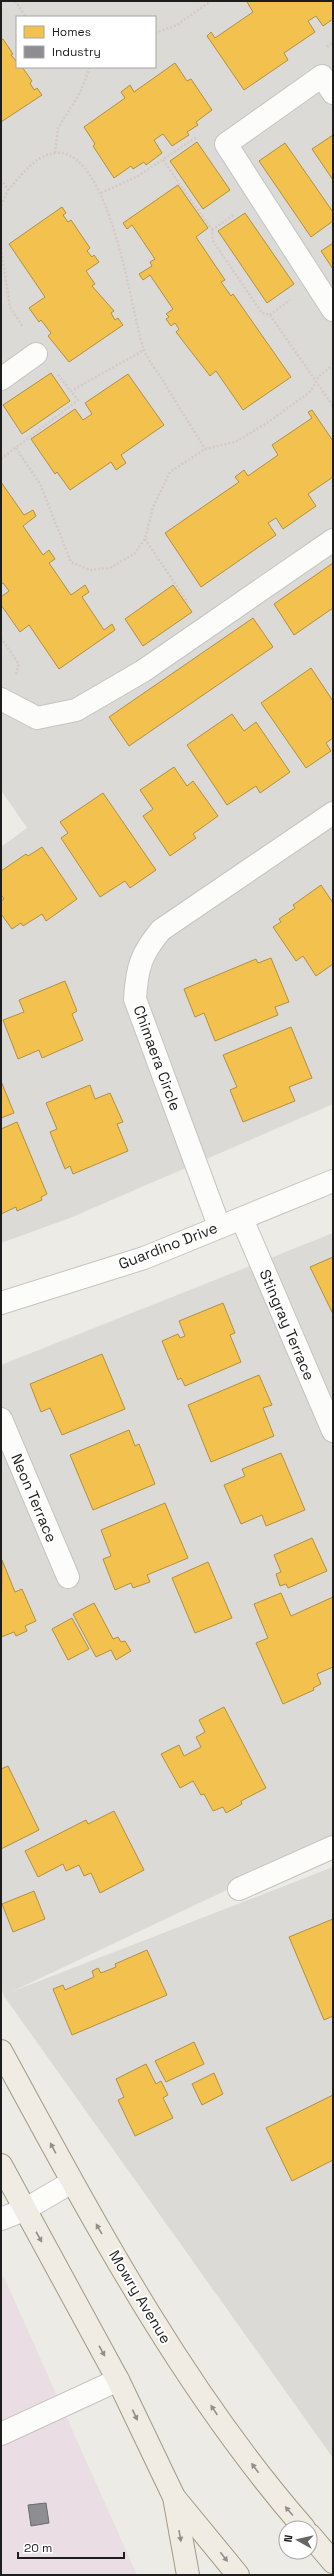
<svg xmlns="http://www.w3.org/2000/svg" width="334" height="2576" font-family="'Space Grotesk',sans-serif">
  <rect width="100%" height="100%" fill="#ecebe5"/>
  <!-- residential -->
  <g fill="#dbdad7" fill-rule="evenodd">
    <path d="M1 1H333V1104L70 1218 1 1243V847L27 828 1 790ZM17 17H155V67H17Z"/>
    <path d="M333 1233V1840L11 1992 333 1867V2458L4 1996 1 1987V1365Z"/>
  </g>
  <!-- industrial -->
  <path fill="#eadee4" d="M1 2277H4L137 2575H1Z"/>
  <!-- homes -->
  <g fill="#f2c14e" stroke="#b2903f">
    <path d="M249 1H333V19L323 26 316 16 308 21 315 32 284 53 288 60 244 90 207 36 211 32 215 38 253 12 247 2Z"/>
    <path d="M3 39 13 54 11 55 17 62V67H22L32 81 30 83 34 90 37 88 42 95 1 122V40Z"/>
    <path d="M175 63 187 81 191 79 212 110 196 122 198 125 187 132 189 135 172 146 163 134 154 140 162 153 146 165 144 162 133 169 131 166 114 178 93 146 95 144 84 127 125 98 121 92 130 85 134 92Z"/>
    <path d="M333 135V180L312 149Z"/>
    <path d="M197 142 230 190 203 209 170 161Z"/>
    <path d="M285 143 333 212V221L311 237 259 161Z"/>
    <path d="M178 185 208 228 196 237 225 280 221 282 231 296 233 294 291 377 243 410 216 371 210 376 176 332 179 329 175 323 171 326 166 319 169 317 166 314 173 309 150 275 143 280 139 274 152 266 150 262 155 259 132 225 127 229 123 223Z"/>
    <path d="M62 207 66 213 63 215 68 222 71 220 90 248 87 251 92 257 94 255 99 262 86 271 95 284 92 286 114 311 111 313 115 320 118 318 123 325 69 362 48 336 51 333 41 320 39 322 29 308 45 297 9 244Z"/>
    <path d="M245 213 294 284 267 303 218 231Z"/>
    <path d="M333 243V269L321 251Z"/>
    <path d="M51 373 70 401 22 434 3 405Z"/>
    <path d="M128 374 164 425 121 455 126 463 116 470 111 462 70 490 57 472 55 474 31 439 75 409 83 420 92 414 85 403Z"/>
    <path d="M312 410 333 441V477L308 494 316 506 283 529 276 518 268 523 276 535 201 587 165 533 239 482 235 477 244 470 248 476 278 455 272 445 312 418 308 412Z"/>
    <path d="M1 482 24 515 33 510 36 516 23 526 43 555 49 550 55 559 49 563 71 595 85 585 89 592 82 597 104 630 112 624 115 630 59 669 29 625 20 632 1 605V597L9 591 3 583 1 584Z"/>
    <path d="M333 563V608L294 635 274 604Z"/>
    <path d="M173 585 192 612 143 646 125 619Z"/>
    <path d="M253 618 273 647 129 746 109 717Z"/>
    <path d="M311 668 333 701V738L326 743 331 751 306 768 261 703Z"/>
    <path d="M232 714 244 731 256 722 290 772 260 793 256 786 227 805 187 745Z"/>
    <path d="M174 767 187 786 193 781 218 816 193 834 196 838 170 856 143 816 153 809 140 790Z"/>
    <path d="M103 793 156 870 130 888 125 881 100 897 61 838 68 833 60 822Z"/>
    <path d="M42 847 77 899 46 921 42 914 23 926 21 923 12 929 1 914V901L4 899 1 895V871L26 854 28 856Z"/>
    <path d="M321 885 333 903V964L316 976 303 956 296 961 273 927 281 922 279 919 295 908 293 905Z"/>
    <path d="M271 958 289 1002 275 1007 278 1015 215 1041 204 1013 195 1017 184 989 256 959 258 963Z"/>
    <path d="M65 981 77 1011 72 1014 83 1040 42 1058 39 1050 18 1059 3 1020 24 1012 19 1000Z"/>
    <path d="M291 1027 312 1078 289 1087 295 1101 243 1122 230 1090 237 1087 223 1055Z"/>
    <path d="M1 1081 14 1113 1 1118Z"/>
    <path d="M90 1085 95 1099 110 1093 123 1122 117 1124 128 1151 73 1174 70 1166 65 1169 50 1132 57 1129 46 1103Z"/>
    <path d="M17 1122 47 1194 41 1197 42 1200 17 1211 16 1207 1 1214V1129Z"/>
    <path d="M333 1257V1314L310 1267Z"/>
    <path d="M223 1303 235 1333 230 1335 241 1362 185 1386 181 1378 178 1380 162 1341 178 1334 180 1338 185 1336 179 1321Z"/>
    <path d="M102 1354 125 1409 62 1435 50 1408 41 1412 30 1384Z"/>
    <path d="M259 1375 272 1405 263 1408 274 1436 211 1462 188 1405Z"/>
    <path d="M129 1430 135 1446 139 1444 155 1484 93 1510 70 1455Z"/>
    <path d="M281 1453 305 1510 266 1526 262 1515 241 1524 224 1485 245 1476 242 1469Z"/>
    <path d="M165 1503 188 1558 147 1575 150 1582 133 1588 131 1583 115 1590 103 1559 111 1556 101 1530Z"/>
    <path d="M312 1538 327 1571 288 1588 286 1584 280 1586 276 1574 281 1572 274 1555Z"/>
    <path d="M2 1560 15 1592 22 1589 36 1621 25 1626 27 1631 16 1636 14 1632 1 1637Z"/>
    <path d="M208 1562 232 1618 195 1633 172 1578Z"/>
    <path d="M281 1593 291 1616 333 1597V1667L317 1674 321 1684 313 1688 314 1690 283 1704 256 1643 268 1638 254 1604Z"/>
    <path d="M94 1603 113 1639 118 1637 121 1642 125 1641 131 1651 116 1660 111 1650 96 1657 73 1614Z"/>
    <path d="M72 1618 89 1649 68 1660 52 1629Z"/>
    <path d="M224 1707 266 1788 241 1801 242 1804 226 1813 223 1807 213 1811 204 1794 201 1795 193 1781 180 1788 161 1754 179 1745 184 1756 201 1747 196 1737 205 1732 199 1720Z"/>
    <path d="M8 1766 39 1830 1 1849V1769Z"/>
    <path d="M114 1811 144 1870 100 1893 91 1873 84 1876 79 1865 66 1871 63 1864 38 1877 25 1851 86 1820 88 1824Z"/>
    <path d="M34 1891 45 1919 13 1932 2 1904Z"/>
    <path d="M333 1919V2016L324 2020 289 1937Z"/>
    <path d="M147 1950 167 1995 72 2035 53 1989 63 1985 65 1990 94 1977 92 1971 98 1968 101 1973 116 1967 115 1964Z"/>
    <path d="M194 2042 204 2064 166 2082 155 2061Z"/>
    <path d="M146 2064 156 2084 161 2081 168 2095 163 2098 173 2118 135 2136 118 2100 124 2097 116 2079Z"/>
    <path d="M214 2073 223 2094 202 2105 192 2084Z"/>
    <path d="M333 2095V2160L292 2181 266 2128Z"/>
  </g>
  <!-- industry -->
  <path fill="#8d8d92" stroke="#6b6b6f" d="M46 2503 49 2523 31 2526 28 2505Z"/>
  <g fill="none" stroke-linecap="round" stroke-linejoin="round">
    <defs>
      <g id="minor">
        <path d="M333 93 322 76 226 144 333 310"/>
        <path d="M1 379 36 354"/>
        <path d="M1 699 37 718 76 710 143 671 333 540"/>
        <path d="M242 1219 333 1431"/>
        <path d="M219 1226 135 999C137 967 141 954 161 930L333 813"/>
        <path d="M1 1303 144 1258 333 1181"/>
        <path d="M1 1419 68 1577"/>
        <path d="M239 1889 333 1847"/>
        <path d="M1 2219 24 2210 72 2182"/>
        <path d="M1 2434 118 2380"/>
      </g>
      <g id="major">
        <path d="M1 2051C91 2216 180 2386 304 2528"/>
        <path d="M1 2165 118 2380 174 2497 238 2575"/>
        <path d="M174 2497 188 2575"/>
        <path d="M310 2535 333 2562"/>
      </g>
    </defs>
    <!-- minor casing -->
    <use href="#minor" stroke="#c4c4c1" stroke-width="24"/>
    <!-- major casing -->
    <use href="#major" stroke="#a29a82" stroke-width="24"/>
    <!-- path -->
    <g stroke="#d7c9c4" stroke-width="2.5" stroke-dasharray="2 2" stroke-linecap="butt">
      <path d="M15 1 26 17"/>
      <path d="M155 33 177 25 211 1"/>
      <path d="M327 47 333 42"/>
      <path d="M55 153 58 128 80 93 90 67"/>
      <path d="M163 160 212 230 213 241 262 313 270 315 333 406"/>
      <path d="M1 179 8 190 1 206"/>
      <path d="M8 190C21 176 35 155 55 153 110 147 131 310 143 348 147 359 156 370 162 379 176 403 191 426 205 449"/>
      <path d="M101 193 138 176 197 137"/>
      <path d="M212 230 235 214"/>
      <path d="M1 248 10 307 23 327"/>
      <path d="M270 315 290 300"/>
      <path d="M58 375 71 391 144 350"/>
      <path d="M16 448 40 484 71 562 90 570 110 568 134 554 145 539 153 507 170 472 205 449 235 442 267 423 311 391 319 376 333 365"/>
      <path d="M1 459 78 400 71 391"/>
      <path d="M145 539 188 603"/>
      <path d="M1 638 19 664 16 674"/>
    </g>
    <!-- minor -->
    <use href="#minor" stroke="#fcfcfb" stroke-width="22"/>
    <!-- major -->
    <use href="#major" stroke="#f0ece3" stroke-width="22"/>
  </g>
  <!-- one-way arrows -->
  <defs><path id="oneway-solid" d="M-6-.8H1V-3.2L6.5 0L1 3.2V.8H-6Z"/></defs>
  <g fill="#918f8a">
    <use href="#oneway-solid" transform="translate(53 2148) rotate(-118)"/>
    <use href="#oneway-solid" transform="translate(99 2229) rotate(-120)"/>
    <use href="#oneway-solid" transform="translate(39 2237) rotate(61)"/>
    <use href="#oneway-solid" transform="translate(102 2351) rotate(61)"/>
    <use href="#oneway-solid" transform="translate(214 2410) rotate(-124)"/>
    <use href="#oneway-solid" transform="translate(135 2415) rotate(65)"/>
    <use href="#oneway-solid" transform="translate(255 2468) rotate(-127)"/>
    <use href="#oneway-solid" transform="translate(289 2511) rotate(-131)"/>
    <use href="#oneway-solid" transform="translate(180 2536) rotate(80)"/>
    <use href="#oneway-solid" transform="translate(224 2557) rotate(52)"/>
  </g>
  <g text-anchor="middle" stroke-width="4" stroke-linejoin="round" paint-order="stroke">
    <!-- street labels -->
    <g font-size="15" fill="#1d1d1d" stroke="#fff">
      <text transform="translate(157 1058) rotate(70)" y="5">Chimaera Circle</text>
      <text transform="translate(168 1246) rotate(-21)" y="5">Guardino Drive</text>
      <text transform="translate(287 1325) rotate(67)" y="5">Stingray Terrace</text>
      <text transform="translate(34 1498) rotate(67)" y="5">Neon Terrace</text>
      <text transform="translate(140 2297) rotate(59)" y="5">Mowry Avenue</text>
    </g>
  </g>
  <!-- border -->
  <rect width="334" height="2576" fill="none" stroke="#1d1d1d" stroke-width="4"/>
  <!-- legend -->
  <rect x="16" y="16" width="140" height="52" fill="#ffffff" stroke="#a5a5a5"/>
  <rect x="24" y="26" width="20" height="12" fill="#f2c14e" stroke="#a5a5a5"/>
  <text x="52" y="36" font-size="12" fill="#1d1d1d">Homes</text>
  <rect x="24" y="46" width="20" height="12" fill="#8d8d92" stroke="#a5a5a5"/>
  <text x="52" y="56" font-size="12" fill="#1d1d1d">Industry</text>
  <!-- north arrow -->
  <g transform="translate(298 2540) rotate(278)"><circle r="19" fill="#ffffff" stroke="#a5a5a5"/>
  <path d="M0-3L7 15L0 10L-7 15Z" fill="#656563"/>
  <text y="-6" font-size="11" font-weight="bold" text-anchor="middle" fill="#1d1d1d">N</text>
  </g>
  <!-- scale -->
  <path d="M18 2552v6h106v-6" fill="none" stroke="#1d1d1d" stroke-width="2"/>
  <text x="24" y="2552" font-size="12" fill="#1d1d1d" stroke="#ffffff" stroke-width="3" paint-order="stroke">20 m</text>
</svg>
